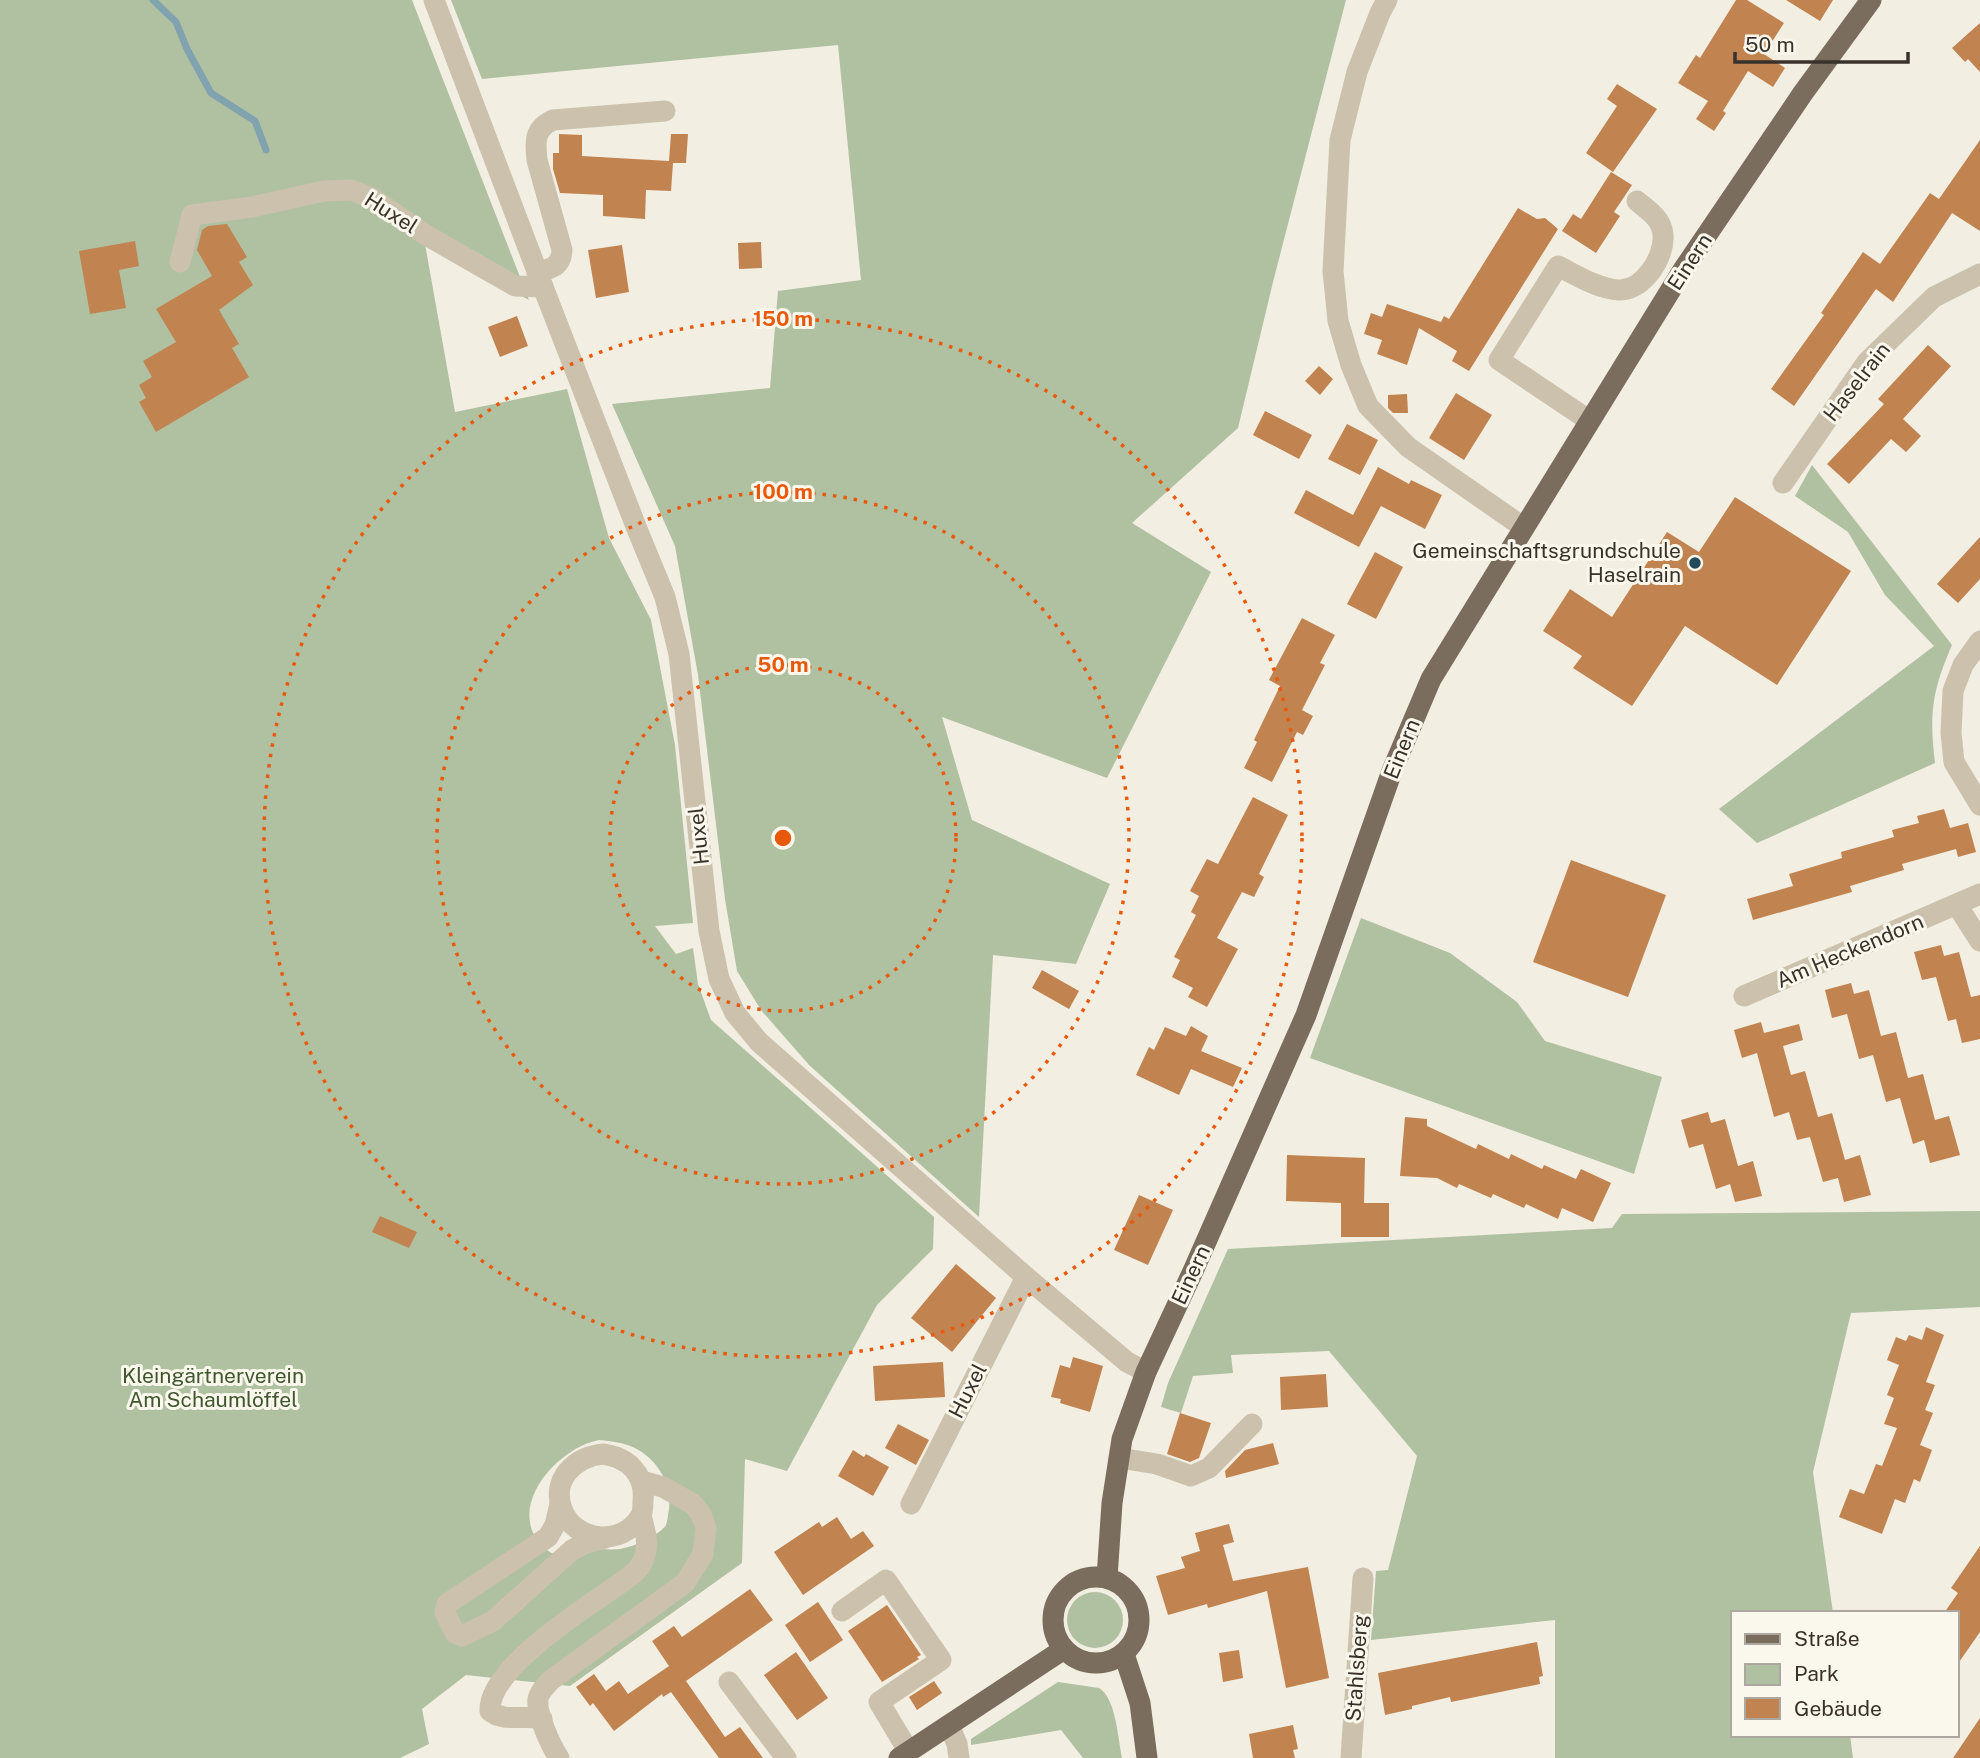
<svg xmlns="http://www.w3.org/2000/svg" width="1980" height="1758" font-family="'Public Sans',sans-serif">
  <rect width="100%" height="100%" fill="#f2eee1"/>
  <!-- green -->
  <g fill="#b0c1a1" fill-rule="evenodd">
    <path d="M0 0H412L529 300 425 244 455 412 567 389 609 538 651 620 675 745 693 923 655 926 676 954 693 948 698 984 711 1020 934 1217 933 1249 877 1305 787 1471 745 1459 742 1563 570 1686 466 1675 422 1709 429 1744 400 1758H0ZM599 1440C612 1441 624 1443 635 1448 660 1461 674 1488 668 1515 668 1516 667 1523 666 1525 659 1535 636 1546 624 1548 614 1551 603 1548 592 1550 583 1551 570 1556 561 1556 554 1555 547 1551 542 1546 505 1507 557 1448 599 1440Z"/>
    <path d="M451 0H1346L1273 282 1238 428 1132 523 1211 572 1107 778 942 717 972 820 1110 884 1076 964 993 955 979 1217 809 1065 761 1010 737 971 725 899 698 675 675 546 612 404 770 388 778 291 861 280 838 45 482 79Z"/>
    <path d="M1812 465 1952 645C1932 691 1929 714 1935 763L1757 843 1719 809 1934 646 1885 595 1848 532 1795 496Z"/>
    <path d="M1361 918 1450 953 1517 1002 1545 1041 1662 1077 1634 1174 1310 1058Z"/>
    <path d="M1980 1211V1307L1851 1313 1813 1472 1833 1613H1733V1735H1850L1853 1758H1555V1620L1371 1640 1376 1571 1388 1570 1417 1456 1329 1351 1231 1355 1233 1373 1193 1376 1181 1413 1161 1407 1168 1383 1228 1249 1612 1228 1622 1214Z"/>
    <circle cx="1095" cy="1620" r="28"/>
    <path d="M1058 1682 1099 1688C1116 1698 1118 1739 1122 1758H1083L1061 1730 971 1745V1739Z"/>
  </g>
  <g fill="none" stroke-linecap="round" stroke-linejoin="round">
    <!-- stream -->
    <path stroke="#81a3af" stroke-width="7" d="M153 0 176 22 187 49 211 93 255 121 266 150"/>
  </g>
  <!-- building -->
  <g fill="#c18350">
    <path d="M1736 0H1747L1784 23 1764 54 1785 68 1773 87 1748 71 1723 111 1726 113 1714 131 1696 119 1708 101 1678 83 1696 55 1700 58Z"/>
    <path d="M1786 0H1833L1820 21Z"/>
    <path d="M1980 23V72L1968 59 1965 62 1952 48Z"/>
    <path d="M1617 84 1657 109 1613 172 1586 153 1617 106 1607 99Z"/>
    <path d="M559 134 582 135V156L669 161 671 134H688L686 163H673L671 191 646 190 645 219 603 216V195L560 193 553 169V153H559Z"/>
    <path d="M1980 140V231L1952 213 1893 302 1876 289 1794 406 1771 389 1824 315 1821 313 1863 252 1880 264 1930 193 1939 199Z"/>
    <path d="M1611 172 1632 185 1614 212 1620 216 1596 253 1562 231 1573 214 1581 219Z"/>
    <path d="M1518 208 1537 219 1545 218 1558 229 1469 371 1452 361 1457 351 1419 328 1407 365 1377 354 1382 340 1364 334 1371 313 1382 317 1387 304 1441 322 1444 316 1449 319Z"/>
    <path d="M227 224 247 257 239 262 253 285 219 310 239 344 232 348 249 377 156 432 139 402 146 398 139 385 152 377 143 361 176 342 156 309 212 276 197 250 202 230 208 226Z"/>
    <path d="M135 241 139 266 119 270 126 308 90 314 79 251Z"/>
    <path d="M761 242 762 268 739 269 738 243Z"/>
    <path d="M622 245 629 292 596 298 588 250Z"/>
    <path d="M517 316 528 346 500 357 488 327Z"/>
    <path d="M1928 345 1951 366 1903 419 1921 436 1906 452 1891 439 1849 484 1827 464 1884 404 1878 399Z"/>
    <path d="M1319 366 1333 379 1320 395 1305 381Z"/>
    <path d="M1456 393 1492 415 1464 460 1429 438Z"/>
    <path d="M1407 394 1408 413H1393L1388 408V395Z"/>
    <path d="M1265 411 1312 435 1299 459 1253 435Z"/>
    <path d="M1347 424 1378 440 1360 475 1328 459Z"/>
    <path d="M1378 467 1409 484 1411 480 1442 495 1425 529 1381 506 1359 547 1294 513 1306 490 1353 515Z"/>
    <path d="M1735 497 1851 571 1777 685 1685 626 1632 706 1573 668 1582 656 1543 631 1570 589 1612 617 1667 532 1699 552Z"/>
    <path d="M1980 537V579L1958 603 1937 584Z"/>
    <path d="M1375 552 1403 567 1376 619 1347 604Z"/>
    <path d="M1302 618 1335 635 1320 663 1325 665 1302 710 1313 716 1303 735 1297 732 1272 782 1244 768 1257 742 1254 740 1280 686 1269 680Z"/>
    <path d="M1253 797 1288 815 1259 874 1264 877 1254 897 1242 892 1217 938 1238 949 1207 1007 1188 997 1193 988 1172 977 1180 960 1174 957 1196 915 1191 912 1199 896 1190 891 1207 859 1218 864Z"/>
    <path d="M1944 809 1950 828 1968 823 1976 852 1958 857 1956 849 1902 864 1904 870 1850 886 1852 892 1753 920 1747 899 1793 886 1789 874 1842 858 1841 852 1894 837 1892 830 1919 823 1917 816Z"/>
    <path d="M1571 860 1666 895 1628 997 1533 962Z"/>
    <path d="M1941 945 1944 956 1959 952 1971 997 1980 995V1039L1962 1043 1956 1019 1948 1021 1936 977 1922 980 1914 952Z"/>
    <path d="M1042 970 1079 991 1069 1009 1032 988Z"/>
    <path d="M1851 983 1854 994 1869 990 1881 1036 1896 1032 1908 1078 1923 1074 1935 1120 1949 1116 1960 1155 1930 1163 1924 1140 1913 1144 1900 1098 1886 1102 1873 1055 1859 1059 1847 1014 1832 1018 1825 990Z"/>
    <path d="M1761 1022 1764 1033 1799 1024 1803 1040 1783 1046 1791 1075 1805 1071 1818 1117 1832 1113 1845 1160 1860 1155 1871 1195 1844 1202 1838 1178 1823 1182 1810 1137 1797 1140 1789 1112 1774 1117 1757 1053 1742 1058 1734 1030Z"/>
    <path d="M1191 1026 1208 1036 1201 1051 1242 1068 1233 1087 1191 1069 1179 1095 1136 1075 1149 1047 1154 1050 1165 1027 1186 1036Z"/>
    <path d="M1708 1112 1711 1123 1725 1119 1738 1166 1753 1161 1762 1196 1735 1202 1730 1184 1716 1189 1703 1144 1689 1148 1681 1120Z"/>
    <path d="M1405 1117 1427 1119V1126L1476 1149 1478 1144 1509 1159 1511 1154 1542 1169 1544 1165 1576 1179 1581 1169 1611 1183 1593 1222 1562 1208 1558 1219 1526 1204 1524 1208 1493 1194 1491 1198 1459 1184 1457 1188 1437 1178 1400 1176Z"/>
    <path d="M1287 1155 1365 1158 1364 1203H1389V1237H1341V1203L1286 1201Z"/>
    <path d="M1139 1195 1173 1210 1148 1265 1114 1250Z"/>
    <path d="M380 1216 417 1232 409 1248 372 1232Z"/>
    <path d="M956 1264 996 1298 952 1352 911 1318Z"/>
    <path d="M1926 1327 1944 1335 1926 1382 1935 1385 1925 1410 1933 1413 1920 1445 1932 1450 1920 1482 1914 1479 1905 1503 1895 1499 1882 1534 1839 1517 1850 1489 1864 1494 1876 1464 1882 1466 1897 1428 1884 1424 1894 1398 1887 1395 1899 1365 1887 1360 1896 1337 1906 1341 1909 1335 1922 1340Z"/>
    <path d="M1073 1357 1103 1366 1090 1412 1060 1403 1061 1399 1051 1397 1060 1365 1070 1368Z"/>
    <path d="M943 1362 945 1397 875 1401 873 1366Z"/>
    <path d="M1326 1374 1328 1407 1281 1410 1280 1377Z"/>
    <path d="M1180 1413 1211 1423 1199 1458 1190 1462 1167 1454Z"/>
    <path d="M898 1424 929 1440 916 1465 885 1448Z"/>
    <path d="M1273 1443 1279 1464 1226 1478 1225 1471 1245 1450Z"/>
    <path d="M853 1450 864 1457 866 1454 889 1467 873 1496 838 1476Z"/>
    <path d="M837 1517 851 1539 863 1531 874 1546 803 1595 774 1552 819 1522 822 1527Z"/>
    <path d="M1229 1524 1234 1542 1223 1545 1233 1581 1308 1567 1329 1678 1286 1688 1267 1591 1208 1608 1207 1604 1168 1615 1156 1576 1185 1568 1181 1557 1200 1551 1195 1533Z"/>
    <path d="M1980 1546V1632L1957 1665V1613H1944L1958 1593 1951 1588Z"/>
    <path d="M750 1589 773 1620 686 1681 725 1737 740 1727 763 1758H719L671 1692 663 1697 662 1694 614 1731 593 1703 590 1706 576 1687 594 1674 606 1691 619 1681 628 1694 669 1666 652 1641 674 1626 682 1637Z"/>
    <path d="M818 1602 843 1640 810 1662 785 1625Z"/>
    <path d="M887 1605 921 1655 917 1657 919 1659 882 1682 848 1631Z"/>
    <path d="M1537 1642 1543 1676 1539 1677 1540 1684 1451 1702 1450 1697 1412 1706V1709L1385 1715 1378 1673Z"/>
    <path d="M1239 1650 1243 1678 1223 1682 1219 1653Z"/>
    <path d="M796 1652 828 1698 797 1720 764 1675Z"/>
    <path d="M934 1681 942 1693 917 1710 909 1697Z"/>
    <path d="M1980 1718V1758H1953Z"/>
    <path d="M1293 1725 1298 1749 1293 1750 1295 1758H1253L1249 1734Z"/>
  </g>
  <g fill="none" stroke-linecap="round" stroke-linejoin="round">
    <!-- minor -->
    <g stroke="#cbc1ad" stroke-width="21">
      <path d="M434 0 543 287 637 529 665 597 679 654 709 931 719 979 735 1013 759 1042 1026 1277 1127 1362 1146 1372"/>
      <path d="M1387 0 1380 13 1357 72 1340 140 1333 271 1338 321 1351 365 1368 406 1408 447 1523 527"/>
      <path d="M180 262 192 215 252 207 324 191 351 190 372 198 426 235 515 286 543 287"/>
      <path d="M537 273C552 268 561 267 562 250L537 160C535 141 534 129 553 120L665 111"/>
      <path d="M1590 421 1499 360 1558 266C1576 275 1598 289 1619 290 1643 291 1665 257 1663 235 1662 219 1649 211 1637 201"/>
      <path d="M1783 483 1867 362 1934 297 1980 274"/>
      <path d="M1980 641 1963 665 1953 691 1951 733 1954 762 1980 805"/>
      <path d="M1957 905 1980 941"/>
      <path d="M1744 996 1980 894"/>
      <path d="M603 1454C627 1457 646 1474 643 1501 643 1506 643 1513 640 1517 622 1547 574 1542 562 1509 551 1479 575 1457 603 1454Z"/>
      <path d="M1119 1458 1157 1464 1191 1476 1209 1468 1252 1424"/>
      <path d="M560 1504 555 1525 548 1537 447 1604 445 1613 455 1633 462 1636 493 1621 572 1550 586 1543 605 1538"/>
      <path d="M911 1504 1026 1277"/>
      <path d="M842 1611 886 1580 941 1660 879 1702 909 1752"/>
      <path d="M729 1682 786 1758"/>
      <path d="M542 1719C524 1714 505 1723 490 1711 488 1670 578 1613 609 1591 619 1583 636 1575 642 1563 650 1547 646 1533 641 1516"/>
      <path d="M949 1725 957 1744 959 1758"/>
      <path d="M559 1758C551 1746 536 1714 538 1699 539 1692 546 1686 551 1680L685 1583 703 1554 706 1528 701 1514 693 1504 663 1487 641 1481"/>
      <path d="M1351 1758 1363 1578"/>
    </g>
    <!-- major -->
    <g stroke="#7a6d5d" stroke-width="21">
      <circle cx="1096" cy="1620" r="43"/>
      <path d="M1107 1578 1112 1503 1122 1439 1146 1372 1194 1269 1306 1015 1392 771 1431 679 1683 270 1803 93 1871 0"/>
      <path d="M1124 1654 1140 1703 1147 1758"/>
      <path d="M899 1758 1064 1649"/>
    </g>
  </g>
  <!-- distance rings -->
  <g fill="none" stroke="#e8590c" stroke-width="3.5" stroke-dasharray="3.5 7">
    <circle cx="783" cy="838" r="173"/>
    <circle cx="783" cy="838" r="346"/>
    <circle cx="783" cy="838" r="519"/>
  </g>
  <!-- markers -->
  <circle fill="#224a59" stroke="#faf7ed" stroke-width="2.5" cx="1695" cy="563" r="7"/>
  <g text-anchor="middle" stroke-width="6" stroke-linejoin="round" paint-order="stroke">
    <!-- street labels -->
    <g font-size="21" fill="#39322b" stroke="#faf7ed">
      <text transform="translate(391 213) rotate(32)" y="7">Huxel</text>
      <text transform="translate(1690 262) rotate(-57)" y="7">Einern</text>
      <text transform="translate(1857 382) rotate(-52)" y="7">Haselrain</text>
      <text transform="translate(1402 749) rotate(-68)" y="7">Einern</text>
      <text transform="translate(699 836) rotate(-96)" y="7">Huxel</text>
      <text transform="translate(1850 951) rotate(-23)" y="7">Am Heckendorn</text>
      <text transform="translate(1191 1275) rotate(-65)" y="7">Einern</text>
      <text transform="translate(968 1391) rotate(-63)" y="7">Huxel</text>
      <text transform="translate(1357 1668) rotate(-86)" y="7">Stahlsberg</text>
    </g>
    <!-- poi labels -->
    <g font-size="21" fill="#39322b" stroke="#faf7ed" text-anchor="end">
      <text x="1681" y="558">Gemeinschaftsgrundschule<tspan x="1681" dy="24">Haselrain</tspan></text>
    </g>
    <!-- park labels -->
    <g font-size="21" fill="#405730" stroke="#faf7ed">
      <text x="213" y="1383">Kleingärtnerverein<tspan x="213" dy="24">Am Schaumlöffel</tspan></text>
    </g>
  </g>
  <circle cx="783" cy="838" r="10" fill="#e8590c" stroke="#faf7ed" stroke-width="3.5"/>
  <g font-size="21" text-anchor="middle" font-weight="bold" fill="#e8590c" stroke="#faf7ed" stroke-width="6" stroke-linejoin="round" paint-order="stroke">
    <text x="783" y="326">150 m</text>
    <text x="783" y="499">100 m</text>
    <text x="783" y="672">50 m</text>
  </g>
  <!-- legend -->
  <rect x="1731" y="1611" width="228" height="126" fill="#faf7ed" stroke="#ada89f" stroke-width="2"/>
  <rect x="1745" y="1634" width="35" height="10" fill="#7a6d5d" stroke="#ada89f" stroke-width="2"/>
  <text x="1794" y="1646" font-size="21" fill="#39322b">Straße</text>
  <rect x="1745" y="1664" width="35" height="21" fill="#b0c1a1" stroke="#ada89f" stroke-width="2"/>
  <text x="1794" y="1681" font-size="21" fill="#39322b">Park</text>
  <rect x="1745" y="1698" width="35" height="21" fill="#c18350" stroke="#ada89f" stroke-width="2"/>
  <text x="1794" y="1716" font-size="21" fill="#39322b">Gebäude</text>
  <!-- scale -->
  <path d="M1735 52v10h173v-10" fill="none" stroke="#39322b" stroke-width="3.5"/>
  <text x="1745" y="52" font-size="21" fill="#39322b" stroke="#faf7ed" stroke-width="5" paint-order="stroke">50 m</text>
</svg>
